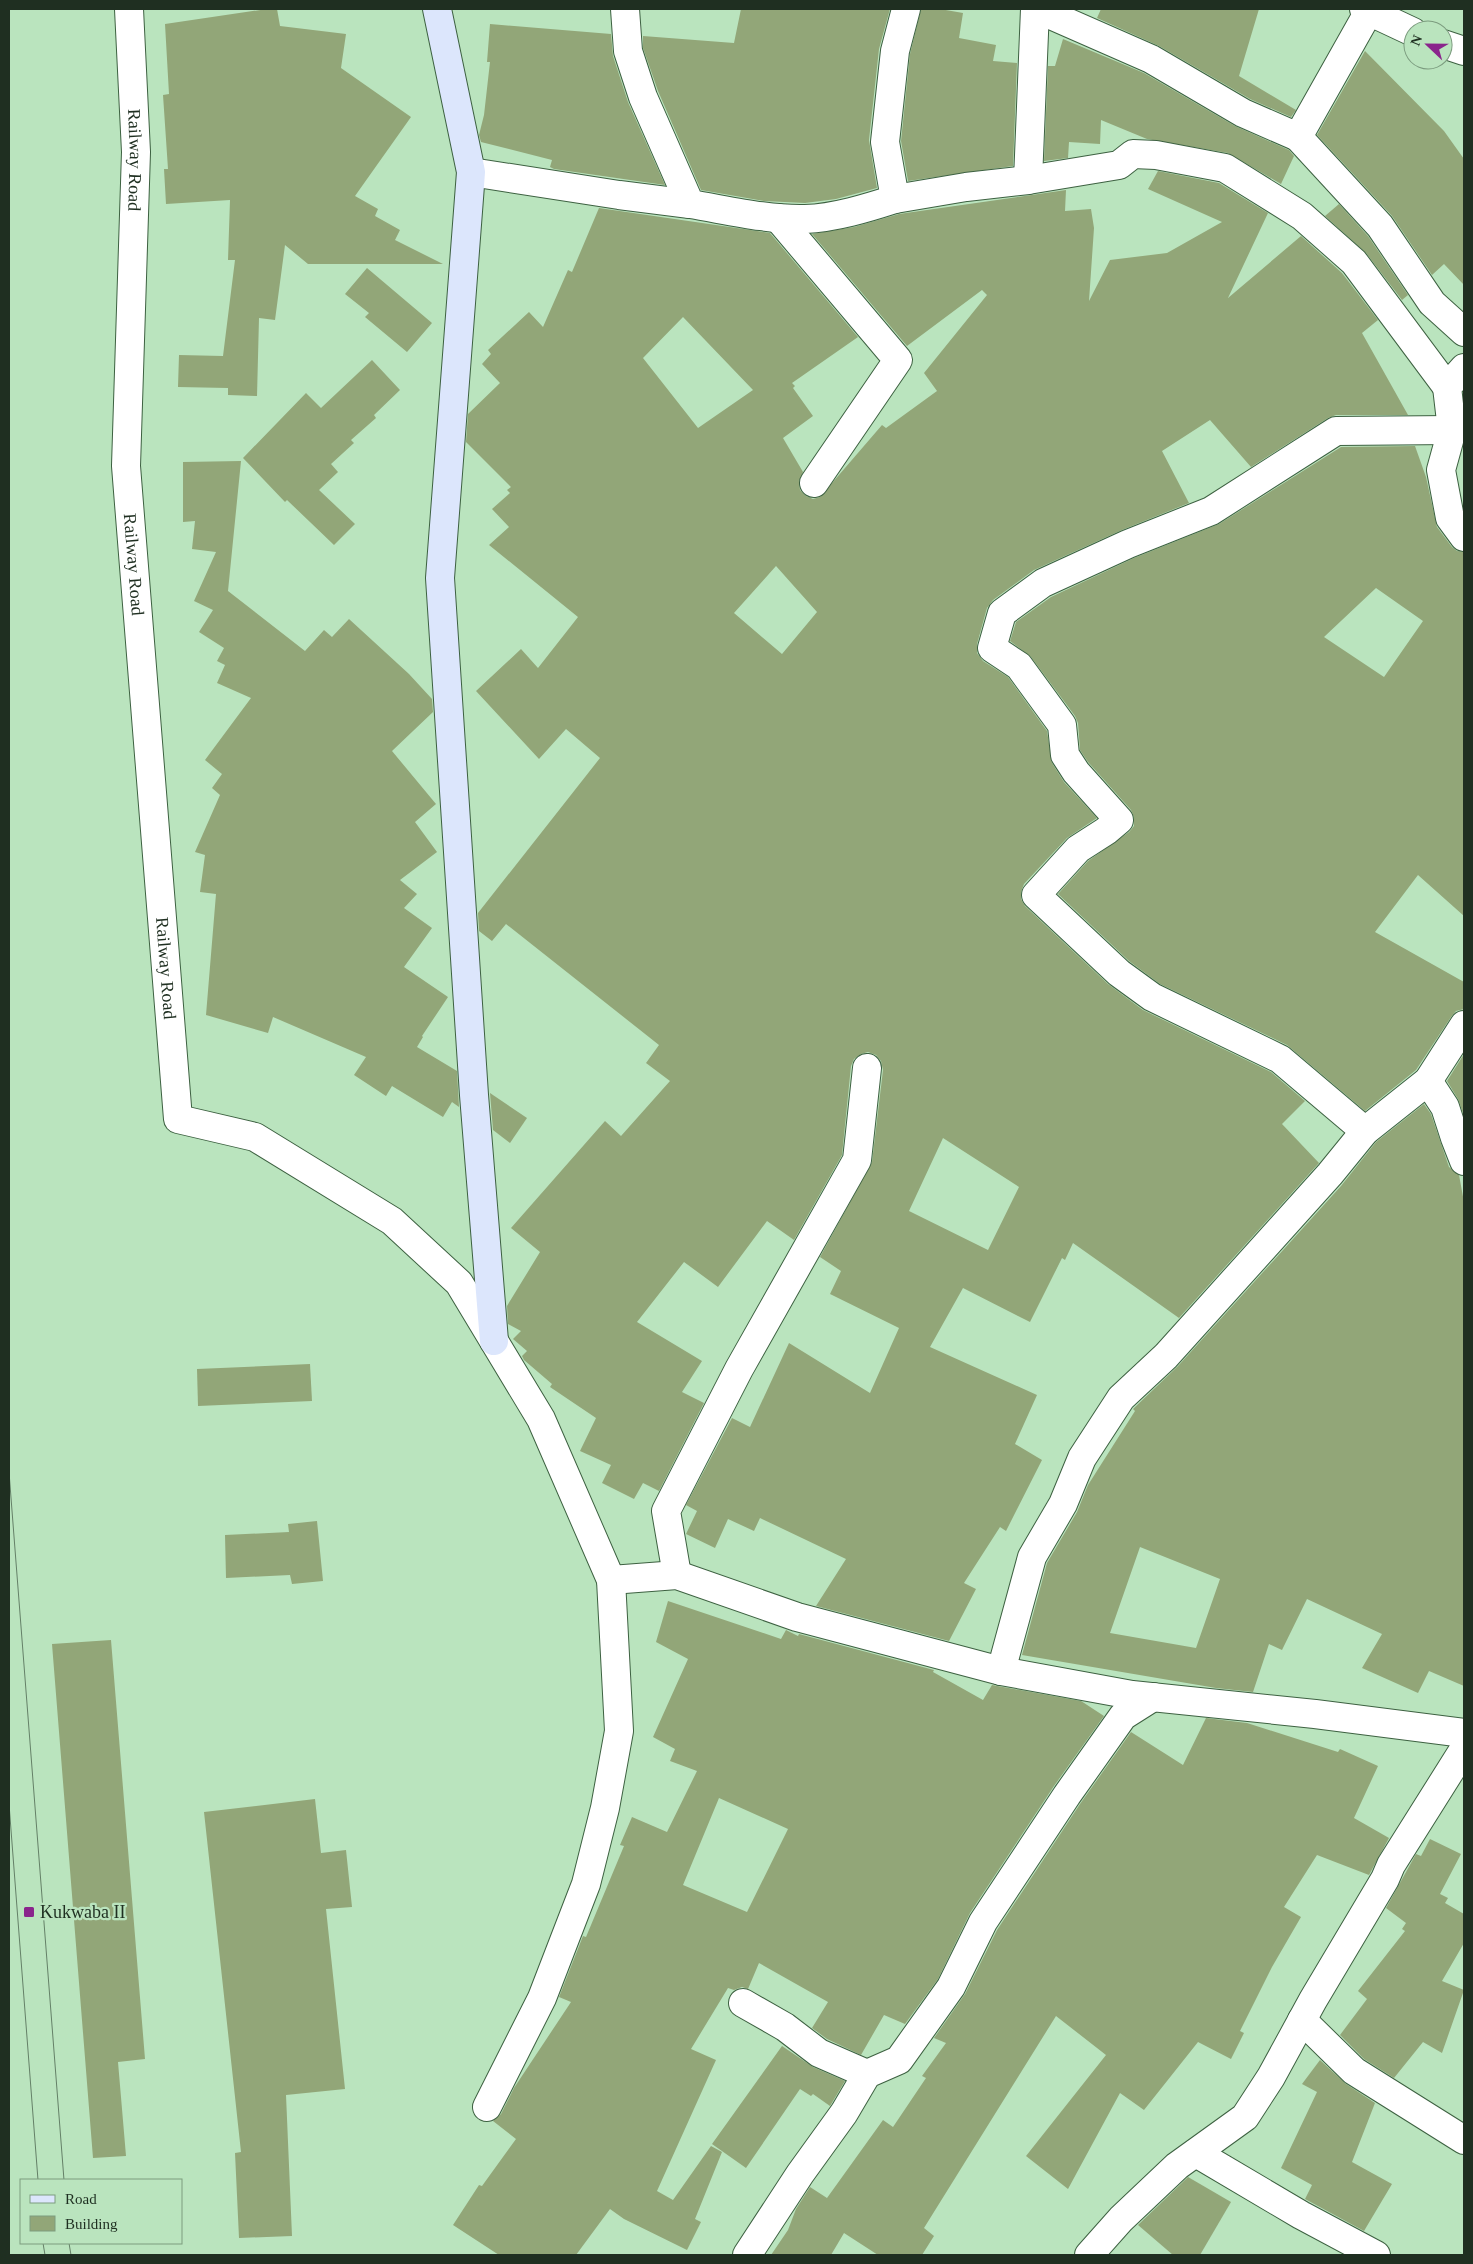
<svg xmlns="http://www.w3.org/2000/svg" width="1473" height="2264" font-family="Georgia,serif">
  <rect width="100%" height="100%" fill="#bae4be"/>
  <!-- building -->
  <g fill="#92a678" fill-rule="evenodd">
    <path d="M267 9H277L280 26 346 34 341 68 411 117 355 196 378 209 375 216 400 230 395 240 443 264H308L285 245 275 320 259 318 257 396 228 395V388L178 387 179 355 223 356 235 260H228L230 200 166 204 164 169H168L163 95 169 94 165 24Z"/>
    <path d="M741 9H890L879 49 869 140 877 188 836 199 805 203 764 201 701 190 658 91 643 48V36L734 43Z"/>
    <path d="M921 9H940L963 13 959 38 996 45 993 61 1017 63 1013 166 908 181 901 141 910 54Z"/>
    <path d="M1101 9H1259L1239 76 1296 110 1291 117 1250 99 1159 46 1097 18Z"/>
    <path d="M490 24 611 34 613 56 628 102 665 185 554 169 550 167 552 160 481 142 479 135 484 115 490 62H487Z"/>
    <path d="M1063 39 1144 73 1235 126 1289 150 1294 156 1281 184 1228 153 1147 139 1101 120 1100 144 1069 142 1068 158 1044 161 1048 66H1055Z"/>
    <path d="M1365 51 1444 131 1464 159V285L1444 264 1432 275 1392 216 1317 135Z"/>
    <path d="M1158 171 1219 183 1268 213 1228 298 1301 236 1342 273 1378 320 1362 333 1408 415H1336L1328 418 1251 467 1210 420 1162 451 1189 503 1122 530 1034 570 993 600 987 608 977 644V653L983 661 1008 677 1047 731 1052 763 1064 782 1097 818 1067 838 1024 884 1021 892V899L1025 906 1108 984 1143 1010 1271 1072 1305 1101 1282 1124 1319 1163 1179 1318 1073 1243 1065 1260 1062 1258 1030 1322 963 1288 930 1347 1037 1395 1015 1444 1042 1460 1006 1531 1000 1527 964 1583 976 1589 949 1641 816 1606 846 1559 760 1518 754 1531 728 1519 715 1548 686 1534 697 1511 686 1505 732 1418 750 1427 789 1343 870 1393 899 1328 830 1294 841 1271 820 1257 872 1162 883 1070 881 1061 876 1055 868 1052 861 1054 854 1059 851 1066 842 1155 794 1240 767 1221 718 1287 684 1262 637 1322 702 1361 682 1392 704 1403 659 1491 643 1483 634 1499 602 1483 611 1465 580 1451 596 1418 550 1387 552 1384 524 1360 522 1356 527 1351 513 1339 521 1331 508 1324 507 1306 540 1252 511 1228 605 1121 621 1136 670 1081 646 1063 659 1045 506 924 492 941 479 931 478 913 600 758 566 729 539 759 476 691 521 649 538 668 578 617 489 545 509 527 492 509 510 493 507 490 511 487 466 442 468 414 500 383 482 364 491 354 488 350 529 312 543 327 568 270 572 272 599 208 770 233 858 337 792 383 795 386 793 388 813 416 783 438 803 472 799 481 800 490 806 496 813 499 820 497 882 425 886 428 937 391 924 373 987 295 982 290 907 346 812 234 854 227 899 214 1066 190 1065 211 1091 209 1094 228 1089 301 1110 260 1167 253 1222 222 1148 189ZM683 317 753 390 698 428 643 358ZM776 566 817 612 782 654 734 613ZM943 1138 1019 1187 988 1250 909 1211Z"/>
    <path d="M1339 204 1368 236 1408 295 1402 300 1366 253 1325 216Z"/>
    <path d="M367 268 432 323 407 352 365 317 369 313 345 294Z"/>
    <path d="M372 360 400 390 374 415 376 418 351 440 354 443 331 464 338 472 319 490 355 524 334 545 287 500 285 502 243 458 306 393 321 408Z"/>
    <path d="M1415 446 1426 477 1437 527 1452 547 1457 551 1464 552V916L1418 875 1375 932 1464 982V1009L1456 1011 1451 1017 1416 1070 1365 1111 1287 1045 1160 984 1129 961 1058 894 1088 861 1129 832 1134 826V817L1131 810 1088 762 1080 750 1078 723 1075 716 1031 657 1010 641 1016 622 1051 597 1134 558 1219 524 1341 447ZM1376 588 1423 621 1384 677 1324 637Z"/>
    <path d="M241 461 228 591 305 651 324 630 332 637 349 619 409 674 432 699 433 712 392 751 436 804 415 822 437 852 400 880 417 894 404 908 432 928 404 967 448 997 422 1036 423 1037 417 1047 457 1071 459 1107 452 1102 443 1117 392 1086 386 1096 354 1075 366 1057 273 1017 268 1033 206 1015 216 894 200 892 205 855 195 852 220 795 212 788 222 774 205 760 251 698 217 683 225 665 217 661 224 648 199 632 213 610 194 601 216 552 192 549 195 521 183 522V462Z"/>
    <path d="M1464 1054V1116L1458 1099 1447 1081Z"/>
    <path d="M490 1093 527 1118 510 1143 493 1130Z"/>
    <path d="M1424 1104 1431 1114 1449 1167 1459 1175 1464 1202V1686L1429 1671 1418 1693 1362 1668 1382 1634 1307 1599 1282 1650 1269 1644 1253 1692 1216 1688 1022 1655 1047 1563 1077 1512 1088 1485 1135 1411 1133 1409 1178 1366 1341 1186 1376 1142ZM1140 1547 1220 1579 1196 1648 1110 1633Z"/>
    <path d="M310 1364 312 1401 198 1406 197 1369Z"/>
    <path d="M317 1521 323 1581 292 1584 290 1575 226 1578 225 1535 289 1532 288 1524Z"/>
    <path d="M668 1601 781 1639 786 1630 798 1636 799 1634 934 1670 933 1672 983 1700 992 1685 1081 1701 1104 1716 1054 1786 970 1913 938 1979 905 2024 884 2015 861 2055 827 2039 812 2028 828 2002 759 1963 748 1989 742 1987 734 1990 728 1988 691 2049 716 2060 657 2191 673 2200 711 2146 722 2152 695 2219 701 2222 687 2250 624 2219 610 2209 576 2255H499L453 2225 479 2185 482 2186 516 2139 493 2121 501 2114 514 2088 571 2002 559 1997 583 1936 586 1937 624 1846 620 1845 632 1817 667 1832 697 1771 670 1761 675 1749 653 1737 688 1659 656 1642ZM719 1798 788 1829 747 1912 683 1885Z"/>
    <path d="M111 1640 145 2059 118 2062 126 2156 93 2158 52 1644Z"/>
    <path d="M1206 1718 1247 1723 1338 1752 1340 1749 1378 1766 1354 1818 1389 1838 1369 1875 1317 1855 1284 1907 1301 1917 1272 1967 1240 2031 1244 2033 1231 2059 1198 2042 1144 2110 1120 2093 1068 2189 1026 2156 1106 2055 1056 2016 924 2228 934 2236 922 2255H878L844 2233 831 2255H771L788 2230 796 2209 810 2187 827 2198 883 2120 893 2127 926 2078 922 2076 946 2043 934 2038 965 1994 997 1930 1080 1804 1131 1732 1183 1765Z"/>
    <path d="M315 1799 321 1853 346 1850 352 1907 326 1909 345 2089 286 2095 292 2236 239 2238 235 2153 241 2152 204 1812Z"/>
    <path d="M1430 1839 1461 1854 1440 1894 1448 1898 1445 1903 1464 1914V1943L1442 1981 1464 1990 1442 2053 1423 2042 1394 2078 1364 2059 1340 2035 1367 1999 1358 1991 1405 1931 1402 1929 1406 1923 1386 1908 1416 1854 1421 1856Z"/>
    <path d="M782 2046 813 2067 845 2081 830 2106 813 2094 811 2096 800 2089 746 2168 712 2144Z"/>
    <path d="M1320 2060 1346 2084 1375 2103 1352 2162 1392 2184 1364 2231 1305 2199 1312 2185 1281 2168 1317 2092 1302 2084Z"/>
    <path d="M1188 2177 1231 2202 1200 2255H1173L1138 2225Z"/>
  </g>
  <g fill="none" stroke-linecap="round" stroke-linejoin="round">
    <defs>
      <g id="street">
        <path id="s1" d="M129 9 136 152 126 466 178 1119 255 1137 392 1221 459 1283 541 1419 611 1580 619 1731 605 1808 586 1884 542 1998 487 2107"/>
        <path d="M625 9 628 51 643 97 690 204C727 210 767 220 805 219 835 218 867 208 895 199L885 142 895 51 906 9"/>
        <path d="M1037 9 1151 59 1243 113 1298 137 1369 11"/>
        <path d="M1364 9 1413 32"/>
        <path d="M1443 44 1464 51"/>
        <path d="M1298 137 1380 226 1432 303 1464 332"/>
        <path d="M471 172 619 195 690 204"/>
        <path d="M1028 180 1035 9"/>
        <path d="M895 199 966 187 1028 180 1119 165 1133 154 1156 155 1225 168 1302 216 1354 262 1447 387"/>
        <path d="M778 218 898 360 814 483"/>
        <path d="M1464 368 1447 387 1452 430 1441 470 1450 518 1464 537"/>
        <path d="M1428 1081 1445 1107 1455 1138 1464 1161"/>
        <path d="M1365 1131 1280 1059 1152 997 1119 973 1036 895 1078 849 1106 831 1119 820 1076 772 1065 755 1062 725 1019 666 992 648 1002 613 1043 583 1128 544 1211 511 1336 431 1452 430"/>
        <path d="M677 1575 666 1511 739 1369 857 1160 867 1068"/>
        <path d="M611 1580 677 1575 797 1617 1001 1671 1132 1695 1315 1714 1464 1733"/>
        <path d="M1001 1671 1032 1557 1063 1504 1082 1458 1121 1398 1166 1356 1330 1174 1365 1131 1428 1081 1464 1025"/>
        <path d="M743 2003 785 2027 819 2053 867 2074"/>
        <path d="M1302 2020 1354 2071 1464 2140"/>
        <path d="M1196 2153 1301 2215 1376 2255"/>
        <path d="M747 2255 800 2174 844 2113 867 2074 899 2060 951 1987 983 1922 1067 1795 1123 1716 1153 1697"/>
        <path d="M1089 2255 1121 2219 1177 2166 1245 2117 1271 2077 1313 2000 1385 1879 1391 1865 1464 1749"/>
      </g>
      <path id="secondary" d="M437 9 471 172 440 578 474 1095 494 1341"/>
    </defs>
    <!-- street casing -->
    <use href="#street" stroke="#3d6141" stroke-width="30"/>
    <!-- secondary casing -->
    <use href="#secondary" stroke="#3d6141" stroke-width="30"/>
    <!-- street -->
    <use href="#street" stroke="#fff" stroke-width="28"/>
    <!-- secondary -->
    <use href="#secondary" stroke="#dce6fc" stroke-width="28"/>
    <!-- tram -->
    <g stroke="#648067" stroke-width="1">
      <path d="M9 1472 64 2180"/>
      <path d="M9 1804 38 2180"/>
      <path d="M43 2243 45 2255"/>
      <path d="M69 2243 71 2255"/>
    </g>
  </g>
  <!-- markers -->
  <rect fill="#8a258c" stroke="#bae4be" stroke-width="2" x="23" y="1906" width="12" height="12" rx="2.5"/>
  <g text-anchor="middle" stroke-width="4.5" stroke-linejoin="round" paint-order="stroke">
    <!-- street labels -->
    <g font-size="18" fill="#1f2f21" stroke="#bae4be">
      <text dy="6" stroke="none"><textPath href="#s1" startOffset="151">Railway Road</textPath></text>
      <text dy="6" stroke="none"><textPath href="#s1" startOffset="556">Railway Road</textPath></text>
      <text dy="6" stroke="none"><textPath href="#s1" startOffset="961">Railway Road</textPath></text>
    </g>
    <!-- poi labels -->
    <g font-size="18" fill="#1f2f21" stroke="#bae4be" text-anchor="start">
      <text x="40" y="1918">Kukwaba II</text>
    </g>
  </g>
  <!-- border -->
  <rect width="1473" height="2264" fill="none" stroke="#1f2f21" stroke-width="20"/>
  <!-- legend -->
  <rect x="20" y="2179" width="162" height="65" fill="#bae4be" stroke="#7c9c7f"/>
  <rect x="30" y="2195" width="25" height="8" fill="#dce6fc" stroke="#7c9c7f"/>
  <text x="65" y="2204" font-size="15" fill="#1f2f21">Road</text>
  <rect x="30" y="2216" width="25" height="15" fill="#92a678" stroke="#7c9c7f"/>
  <text x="65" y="2229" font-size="15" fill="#1f2f21">Building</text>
  <!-- north arrow -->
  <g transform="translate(1428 45) rotate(292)"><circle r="24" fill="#bae4be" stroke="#7c9c7f"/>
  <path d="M0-4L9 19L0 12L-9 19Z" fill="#8a258c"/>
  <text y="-8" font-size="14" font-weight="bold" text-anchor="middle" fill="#1f2f21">N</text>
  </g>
</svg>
